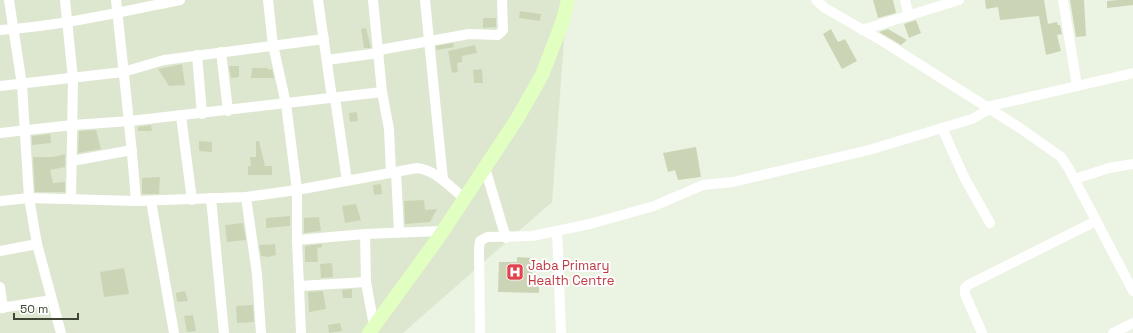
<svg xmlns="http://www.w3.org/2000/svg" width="1133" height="333" font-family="'Space Grotesk',sans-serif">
  <rect width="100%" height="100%" fill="#ebf3e2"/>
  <!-- residential -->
  <path fill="#dde7cf" d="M0 0H567L552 202 403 333H0Z"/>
  <!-- building -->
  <g fill="#cbd5b6">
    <path d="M873 0H893L896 13 878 18Z"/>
    <path d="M985 0H1044L1048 24 1057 22 1058 25H1060L1062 34 1057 35 1061 51 1046 55 1039 16 1000 20 998 7 986 9Z"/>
    <path d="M1070 0H1084L1086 36 1076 37Z"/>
    <path d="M1118 0H1133V5L1107 8V1Z"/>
    <path d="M520 11 541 14 540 21 519 18Z"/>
    <path d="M484 18H496V27L483 28V19Z"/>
    <path d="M916 20 921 33 909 38 904 24Z"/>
    <path d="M366 28 371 48H364L361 29Z"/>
    <path d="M831 29 838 42 845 39 857 61 842 69 823 34Z"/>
    <path d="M888 29 907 40 901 45 879 32Z"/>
    <path d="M453 43 454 47 437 50 436 46Z"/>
    <path d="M475 45 477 53 462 56V62L457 63 458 72 452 73 448 51Z"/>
    <path d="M182 64 185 85 169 86 158 69Z"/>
    <path d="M229 66H239V77L231 78Z"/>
    <path d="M252 68H268V70L272 69 274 78H251Z"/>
    <path d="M482 69 483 83H474L473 70Z"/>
    <path d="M357 112 358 121 350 122 349 113Z"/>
    <path d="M151 125 152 131H138V127Z"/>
    <path d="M96 130 101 149 125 145 78 153 79 131Z"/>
    <path d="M50 134 51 143 32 145V136Z"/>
    <path d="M199 141 212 142V152L199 151Z"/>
    <path d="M256 141H259L265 166H272V175H248V166H251L250 157H256Z"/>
    <path d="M696 147 701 177 678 180 675 170 668 172 663 153Z"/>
    <path d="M65 154V167L50 170 53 183 65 182V192H35L33 157H53Z"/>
    <path d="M160 177 159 194H142V178Z"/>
    <path d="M381 184 382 194 374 195 373 185Z"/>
    <path d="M424 200 425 210 437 209 430 222 405 224 404 201Z"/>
    <path d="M356 204 361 220 345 223 342 206Z"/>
    <path d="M290 216V226L266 228V218Z"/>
    <path d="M319 217 321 231 304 233V218Z"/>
    <path d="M243 223 246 240 227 242 225 225Z"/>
    <path d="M275 244 276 255 268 257 261 256 259 245Z"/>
    <path d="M322 244V247L317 248 318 262H305V246Z"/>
    <path d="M517 257 533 258 532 282H539V293L498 292 499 262H517Z"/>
    <path d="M332 263 333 277 321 278 320 264Z"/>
    <path d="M124 268 129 294 104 297 100 272Z"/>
    <path d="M352 289V298H343L342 290Z"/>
    <path d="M185 291 188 301 177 302 176 293Z"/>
    <path d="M323 291 326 309 309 312 308 292Z"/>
    <path d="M253 305 254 322 237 323 236 306Z"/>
    <path d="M193 315 196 331 187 332 184 316Z"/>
    <path d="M340 323 342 331 329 333 328 325Z"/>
  </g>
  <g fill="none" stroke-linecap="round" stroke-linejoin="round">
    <!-- minor -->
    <g stroke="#fff" stroke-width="10">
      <path d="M9 0 22 85 29 198 37 244 61 333"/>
      <path d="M65 0 73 79 71 199"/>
      <path d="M116 0C123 67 131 134 136 201"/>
      <path d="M268 0 273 45 286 104 297 190V240L301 333"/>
      <path d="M318 0 332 98"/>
      <path d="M373 0 382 92 389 129 391 173"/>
      <path d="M425 0 443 180"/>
      <path d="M816 0 825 8 884 42 1020 128 1061 157 1069 169 1133 291"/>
      <path d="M905 0 909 16"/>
      <path d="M1063 0 1077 86"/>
      <path d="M0 30C61 26 121 12 180 0"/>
      <path d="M862 30 959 0"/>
      <path d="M379 50 469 34 498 35 503 30 502 0"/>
      <path d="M221 52 228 111"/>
      <path d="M197 55 202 114"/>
      <path d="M327 60 379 53"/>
      <path d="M0 86 123 72 164 60 324 39"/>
      <path d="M335 98 347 181"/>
      <path d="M986 107 1133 73"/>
      <path d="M181 116 192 200"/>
      <path d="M942 128 965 179 990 223"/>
      <path d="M0 133 73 125 130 121 382 92"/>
      <path d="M72 161 132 150"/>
      <path d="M485 168 506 238"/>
      <path d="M396 172 399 232"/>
      <path d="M1075 179 1109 168 1133 164"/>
      <path d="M246 197 257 274 261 333"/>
      <path d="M211 198 224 333"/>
      <path d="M0 201 29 198 136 201 246 197 297 190 417 168C436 170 450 187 464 198"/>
      <path d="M151 201 174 333"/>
      <path d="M557 231 561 333"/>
      <path d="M365 234 442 231"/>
      <path d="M297 240 365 234 366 282 374 326"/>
      <path d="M0 251 37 244"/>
      <path d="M300 286 366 282"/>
      <path d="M0 287 3 308"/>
      <path d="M0 308 52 300"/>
      <path d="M480 333 479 249 480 241 487 237 532 236 590 224 654 206 703 185 733 182 869 150 972 119 990 109"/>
      <path d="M982 333 965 294V288L968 285 1096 221"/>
      <path d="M1113 333 1133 323"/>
    </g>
    <!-- secondary -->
    <path stroke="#e0ffc0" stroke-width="14" d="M369 333 439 237 517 119 542 75 562 23 568 0"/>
  </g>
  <!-- icons -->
  <defs>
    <symbol id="hospital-square" viewBox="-11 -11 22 22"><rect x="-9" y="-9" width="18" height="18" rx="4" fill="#e0444e" stroke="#fff"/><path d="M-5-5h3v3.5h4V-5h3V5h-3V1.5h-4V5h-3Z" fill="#fff"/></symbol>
  </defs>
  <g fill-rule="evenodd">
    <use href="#hospital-square" x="505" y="262" width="20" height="20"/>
  </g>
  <g text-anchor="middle" stroke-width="4" stroke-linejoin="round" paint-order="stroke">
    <!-- health labels -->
    <g font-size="13" fill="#be3a42" stroke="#fff" text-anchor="start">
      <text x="528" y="270">Jaba Primary<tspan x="528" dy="15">Health Centre</tspan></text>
    </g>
  </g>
  <!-- scale -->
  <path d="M14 313v6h64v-6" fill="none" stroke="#3e4532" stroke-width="2"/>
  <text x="20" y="313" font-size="12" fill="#3e4532" stroke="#ffffff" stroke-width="3" paint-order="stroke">50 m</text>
</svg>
